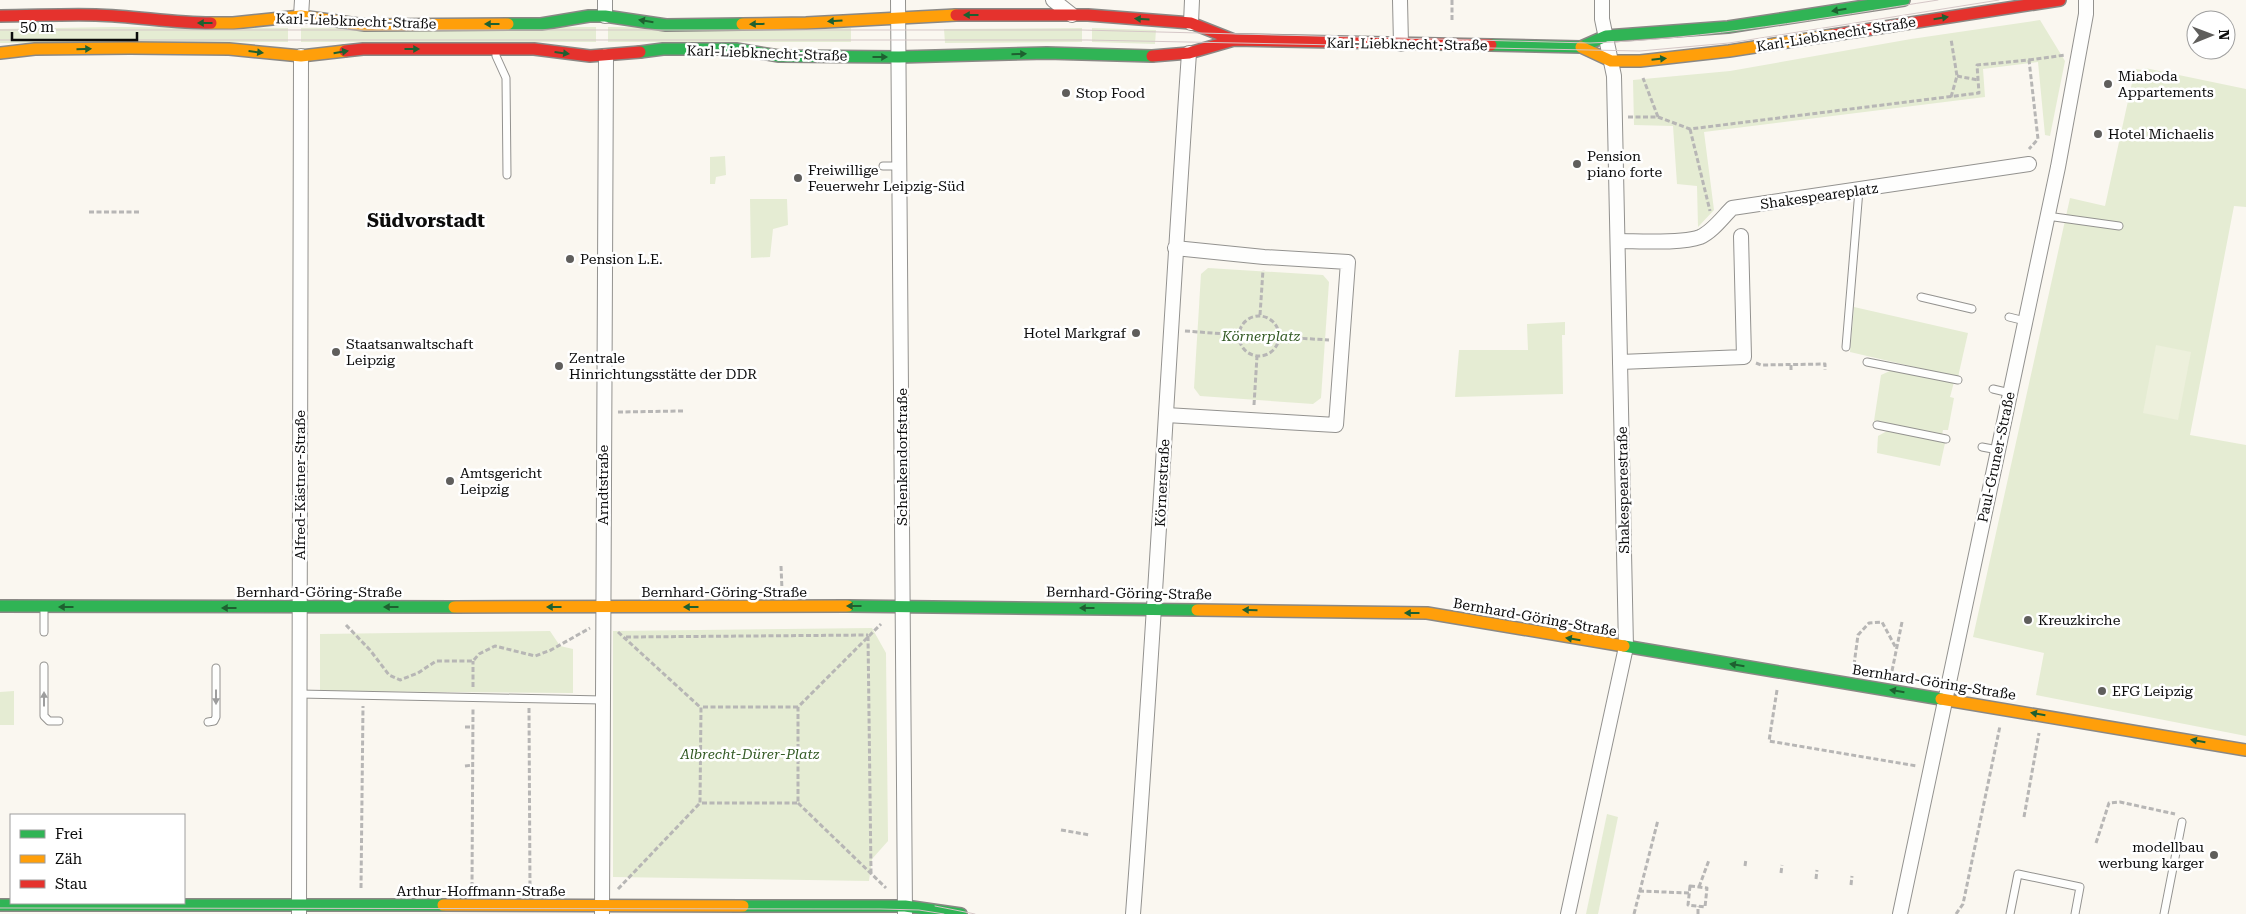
<svg xmlns="http://www.w3.org/2000/svg" width="2246" height="914" font-family="'Roboto Serif',serif">
  <rect width="100%" height="100%" fill="#faf7f0"/>
  <!-- green -->
  <g fill="#e5ecd3">
    <path d="M2040 20 2065 61 2050 136 2045 135 2038 62 1983 69 1985 97 1704 132 1714 210 1698 227 1697 186 1677 184 1673 126 1634 125 1633 80 1730 71 1911 39Z"/>
    <path d="M113 27 288 28V42L0 43V29Z"/>
    <path d="M596 27V42H301V28Z"/>
    <path d="M608 27 851 28V42H608Z"/>
    <path d="M1082 28V42L945 43 944 29Z"/>
    <path d="M1092 28 1156 30 1155 44 1092 42Z"/>
    <path d="M2145 68 2246 89V207L2234 206 2190 435 2246 445V736L2036 695 2044 653 1973 637 2070 198 2105 206 2135 69 2143 70Z"/>
    <path d="M725 156 726 175 716 177 715 184H710V157Z"/>
    <path d="M750 199H787L788 225 773 229 770 257 751 258Z"/>
    <path d="M1208 268 1323 275 1329 282 1321 398 1313 404 1200 396 1194 388 1201 274Z"/>
    <path d="M1854 307 1968 333 1958 377 1850 352Z"/>
    <path d="M1565 322V335H1562L1563 394 1455 397 1459 350H1528L1527 324Z"/>
    <path d="M1894 369 1954 382 1950 397 1954 398 1948 430H1943L1942 435 1874 421 1881 375Z"/>
    <path d="M1887 431 1945 443 1940 466 1877 453 1878 436Z"/>
    <path d="M872 628 886 653 888 841 872 859 869 881 613 877V631Z"/>
    <path d="M550 631 560 646 573 649V693L320 691V634Z"/>
    <path d="M14 691V725H0V692Z"/>
    <path d="M1607 814 1618 817 1598 914H1586Z"/>
  </g>
  <!-- pitch -->
  <path fill="#edf0dc" d="M2156 345 2191 352 2178 420 2143 413Z"/>
  <g fill="none" stroke-linecap="round" stroke-linejoin="round">
    <defs>
      <g id="lane">
        <path d="M496 50V56L506 78 507 175"/>
        <path d="M883 166H899"/>
        <path d="M2047 216 2119 226"/>
        <path d="M1921 297 1972 309"/>
        <path d="M2009 317 2025 321"/>
        <path d="M1846 347 1859 190"/>
        <path d="M1867 362 1958 380"/>
        <path d="M1993 389 2010 393"/>
        <path d="M1877 425 1946 439"/>
        <path d="M1982 447 1998 450"/>
        <path d="M44 632V607"/>
        <path d="M44 666V716L49 721H59"/>
        <path d="M299 694 603 700"/>
        <path d="M208 722 214 721 216 717V668"/>
        <path d="M2010 914 2018 874 2080 887 2075 914"/>
        <path d="M2164 914 2182 822"/>
      </g>
      <g id="street">
        <path d="M605 0V16"/>
        <path d="M898 0 905 914"/>
        <path d="M1053 0 1072 15"/>
        <path d="M1400 0 1401 44"/>
        <path d="M301 16 302 0"/>
        <path d="M1191 23 1192 0"/>
        <path d="M1618 241C1638 241 1682 244 1700 237 1712 232 1723 217 1732 208L2029 164"/>
        <path d="M1620 362 1744 357 1741 236"/>
        <path d="M1166 415 1336 425 1348 262 1264 257 1175 248"/>
        <path d="M299 913 301 56"/>
        <path d="M602 913 606 56"/>
        <path d="M1133 914C1155 627 1169 340 1189 53"/>
        <path d="M1568 914 1626 647 1614 76 1602 19V0"/>
        <path d="M1900 914 2058 167 2086 14V0"/>
      </g>
      <g id="fast">
        <path d="M508 24H541L589 16H605L666 25 742 24"/>
        <path d="M1491 45 1581 47 1606 36 1728 27 1904 0"/>
        <path d="M640 52 663 49H736L779 56 899 57 1047 53 1152 56"/>
        <path d="M0 606 454 607"/>
        <path d="M848 606 1197 610"/>
        <path d="M1624 646 1941 699"/>
        <path d="M0 905H443"/>
        <path d="M743 906H905L961 914"/>
      </g>
      <g id="slow">
        <path d="M211 23H233L301 16 365 25 508 24"/>
        <path d="M742 24 806 23 956 15"/>
        <path d="M1581 47 1611 61H1640L1729 51 1833 35"/>
        <path d="M0 53 35 49 130 48 229 49 301 56 345 51"/>
        <path d="M454 607 848 606"/>
        <path d="M1197 610 1427 613 1624 646"/>
        <path d="M1941 699 2246 750"/>
        <path d="M443 905 743 906"/>
      </g>
      <g id="jam">
        <path d="M956 15H1088L1191 23 1234 40"/>
        <path d="M0 16C32 16 64 14 96 15 135 16 173 23 211 23"/>
        <path d="M1833 35 2060 0"/>
        <path d="M345 51 363 49H534L590 56 640 52"/>
        <path d="M1152 56 1189 53 1234 40 1491 45"/>
      </g>
    </defs>
    <!-- lane casing -->
    <use href="#lane" stroke="#93928f" stroke-width="9"/>
    <!-- street casing -->
    <use href="#street" stroke="#93928f" stroke-width="16"/>
    <!-- fast casing -->
    <use href="#fast" stroke="#8a8885" stroke-width="14"/>
    <!-- slow casing -->
    <use href="#slow" stroke="#8a8885" stroke-width="14"/>
    <!-- jam casing -->
    <use href="#jam" stroke="#8a8885" stroke-width="14"/>
    <!-- path -->
    <g stroke="#b7b6b5" stroke-width="3" stroke-dasharray="5 2.5" stroke-linecap="butt">
      <path d="M1452 0V22"/>
      <path d="M2029 60 2065 55"/>
      <path d="M1957 76 1978 80"/>
      <path d="M1951 97 1957 76 1951 39"/>
      <path d="M1628 117H1658L1643 78"/>
      <path d="M1658 117 1690 129 1979 93 1977 65 2029 60 2038 139 2029 149"/>
      <path d="M1690 129 1710 211"/>
      <path d="M89 212H141"/>
      <path d="M1260 315 1263 270"/>
      <circle cx="1259" cy="336" r="20"/>
      <path d="M1185 331 1239 335"/>
      <path d="M1280 337 1329 340"/>
      <path d="M1756 363 1761 365 1825 364V370"/>
      <path d="M1791 365V371"/>
      <path d="M1254 405 1257 356"/>
      <path d="M618 412 683 411"/>
      <path d="M781 566 782 590"/>
      <path d="M346 625 370 650 389 675 400 680 418 673 436 661H473L479 654 495 646 535 656 551 650 590 628"/>
      <path d="M618 632 700 707"/>
      <path d="M868 636 871 873"/>
      <path d="M626 637 868 635"/>
      <path d="M1854 665 1858 635 1869 623 1882 622 1896 648"/>
      <path d="M1892 671 1902 622"/>
      <path d="M473 687V661"/>
      <path d="M1777 690 1769 741 1917 766"/>
      <path d="M798 707H701L700 803H798V707L881 624"/>
      <path d="M529 708 530 890"/>
      <path d="M465 727H473"/>
      <path d="M465 766 473 765"/>
      <path d="M798 803 886 888"/>
      <path d="M2024 817 2039 733"/>
      <path d="M1061 830 1090 835"/>
      <path d="M2096 843 2109 803 2120 802 2175 814"/>
      <path d="M1745 866 1746 859"/>
      <path d="M1781 873 1782 865"/>
      <path d="M1816 879 1817 870"/>
      <path d="M1851 885 1852 876"/>
      <path d="M1690 886 1707 888 1705 907 1688 905Z"/>
      <path d="M472 887 473 709"/>
      <path d="M1699 887 1709 860"/>
      <path d="M361 888 363 706"/>
      <path d="M618 889 700 803"/>
      <path d="M1639 891 1689 893"/>
      <path d="M1634 914 1658 820"/>
      <path d="M1698 914V906"/>
      <path d="M1956 914 1963 904 2000 726"/>
    </g>
    <!-- lane -->
    <use href="#lane" stroke="#fefefd" stroke-width="7"/>
    <!-- street -->
    <use href="#street" stroke="#fefefd" stroke-width="14"/>
    <!-- fast -->
    <use href="#fast" stroke="#30b455" stroke-width="11"/>
    <!-- slow -->
    <use href="#slow" stroke="#ff9f0a" stroke-width="11"/>
    <!-- jam -->
    <use href="#jam" stroke="#e5322d" stroke-width="11"/>
    <!-- tram -->
    <g stroke="#d5c7c7" stroke-width="1">
      <path d="M0 30H1082L1590 43C1707 39 1823 18 1938 0"/>
      <path d="M0 40H1087L1640 51 1729 43 1999 0"/>
      <path d="M935 906 975 914"/>
      <path d="M0 908 881 909 919 910 944 914"/>
    </g>
  </g>
  <!-- one-way arrows -->
  <defs><path id="oneway-solid" d="M-6-.8H1V-3.2L6.5 0L1 3.2V.8H-6Z" transform="scale(1.25)"/></defs>
  <g fill="#1e6030">
    <use href="#oneway-solid" transform="translate(1839 10) rotate(171)"/>
    <use href="#oneway-solid" transform="translate(971 15) rotate(-180)"/>
    <use href="#oneway-solid" transform="translate(1941 18) rotate(-9)"/>
    <use href="#oneway-solid" transform="translate(1142 19) rotate(-177)"/>
    <use href="#oneway-solid" transform="translate(646 21) rotate(-171)"/>
    <use href="#oneway-solid" transform="translate(835 21) rotate(176)"/>
    <use href="#oneway-solid" transform="translate(205 23) rotate(-180)"/>
    <use href="#oneway-solid" transform="translate(492 24) rotate(180)"/>
    <use href="#oneway-solid" transform="translate(757 24) rotate(179)"/>
    <use href="#oneway-solid" transform="translate(84 49) rotate(-1)"/>
    <use href="#oneway-solid" transform="translate(412 49)"/>
    <use href="#oneway-solid" transform="translate(256 52) rotate(7)"/>
    <use href="#oneway-solid" transform="translate(341 52) rotate(-9)"/>
    <use href="#oneway-solid" transform="translate(562 53) rotate(7)"/>
    <use href="#oneway-solid" transform="translate(1019 54) rotate(-1)"/>
    <use href="#oneway-solid" transform="translate(880 57)"/>
    <use href="#oneway-solid" transform="translate(1659 59) rotate(-6)"/>
    <use href="#oneway-solid" transform="translate(854 606) rotate(180)"/>
    <use href="#oneway-solid" transform="translate(66 607) rotate(-180)"/>
    <use href="#oneway-solid" transform="translate(391 607) rotate(180)"/>
    <use href="#oneway-solid" transform="translate(554 607) rotate(180)"/>
    <use href="#oneway-solid" transform="translate(691 607) rotate(180)"/>
    <use href="#oneway-solid" transform="translate(229 608) rotate(-180)"/>
    <use href="#oneway-solid" transform="translate(1087 608) rotate(-180)"/>
    <use href="#oneway-solid" transform="translate(1250 610) rotate(-179)"/>
    <use href="#oneway-solid" transform="translate(1412 613) rotate(-180)"/>
    <use href="#oneway-solid" transform="translate(1573 639) rotate(-171)"/>
    <use href="#oneway-solid" transform="translate(1737 665) rotate(-171)"/>
    <use href="#oneway-solid" transform="translate(1897 691) rotate(-171)"/>
    <use href="#oneway-solid" transform="translate(2038 714) rotate(-170)"/>
    <use href="#oneway-solid" transform="translate(2198 741) rotate(-170)"/>
  </g>
  <g fill="#9d9d9d">
    <use href="#oneway-solid" transform="translate(216 697) rotate(90)"/>
    <use href="#oneway-solid" transform="translate(44 699) rotate(-90)"/>
  </g>
  <!-- markers -->
  <g fill="#5f5e5c" stroke="#fff" stroke-width="2">
    <circle cx="2108" cy="84" r="5"/>
    <circle cx="1066" cy="93" r="5"/>
    <circle cx="2098" cy="134" r="5"/>
    <circle cx="1577" cy="164" r="5"/>
    <circle cx="798" cy="178" r="5"/>
    <circle cx="570" cy="259" r="5"/>
    <circle cx="1136" cy="333" r="5"/>
    <circle cx="336" cy="352" r="5"/>
    <circle cx="559" cy="366" r="5"/>
    <circle cx="450" cy="481" r="5"/>
    <circle cx="2028" cy="620" r="5"/>
    <circle cx="2102" cy="691" r="5"/>
    <circle cx="2214" cy="855" r="5"/>
  </g>
  <g text-anchor="middle" stroke-width="5" stroke-linejoin="round" paint-order="stroke">
    <!-- street labels -->
    <g font-size="14" fill="#0c0c0c" stroke="#fff">
      <text transform="translate(356 21) rotate(2)" y="5">Karl-Liebknecht-Straße</text>
      <text transform="translate(1836 34) rotate(-9)" y="5">Karl-Liebknecht-Straße</text>
      <text transform="translate(1407 44) rotate(1)" y="5">Karl-Liebknecht-Straße</text>
      <text transform="translate(767 53) rotate(2)" y="5">Karl-Liebknecht-Straße</text>
      <text transform="translate(1819 196) rotate(-8)" y="5">Shakespeareplatz</text>
      <text transform="translate(902 457) rotate(-90)" y="5">Schenkendorfstraße</text>
      <text transform="translate(1996 457) rotate(-78)" y="5">Paul-Gruner-Straße</text>
      <text transform="translate(1162 483) rotate(-87)" y="5">Körnerstraße</text>
      <text transform="translate(300 485) rotate(-90)" y="5">Alfred-Kästner-Straße</text>
      <text transform="translate(603 485) rotate(-90)" y="5">Arndtstraße</text>
      <text transform="translate(1623 490) rotate(-91)" y="5">Shakespearestraße</text>
      <text x="319" y="597">Bernhard-Göring-Straße</text>
      <text x="724" y="597">Bernhard-Göring-Straße</text>
      <text transform="translate(1129 593) rotate(1)" y="5">Bernhard-Göring-Straße</text>
      <text transform="translate(1535 617) rotate(10)" y="5">Bernhard-Göring-Straße</text>
      <text transform="translate(1934 682) rotate(9)" y="5">Bernhard-Göring-Straße</text>
      <text x="481" y="896">Arthur-Hoffmann-Straße</text>
    </g>
    <!-- poi labels -->
    <g font-size="14" fill="#0c0c0c" stroke="#fff" text-anchor="start">
      <text x="2118" y="81">Miaboda<tspan x="2118" dy="16">Appartements</tspan></text>
      <text x="1076" y="98">Stop Food</text>
      <text x="2108" y="139">Hotel Michaelis</text>
      <text x="1587" y="161">Pension<tspan x="1587" dy="16">piano forte</tspan></text>
      <text x="808" y="175">Freiwillige<tspan x="808" dy="16">Feuerwehr Leipzig-Süd</tspan></text>
      <text x="580" y="264">Pension L.E.</text>
      <text x="1126" y="338" text-anchor="end">Hotel Markgraf</text>
      <text x="346" y="349">Staatsanwaltschaft<tspan x="346" dy="16">Leipzig</tspan></text>
      <text x="569" y="363">Zentrale<tspan x="569" dy="16">Hinrichtungsstätte der DDR</tspan></text>
      <text x="460" y="478">Amtsgericht<tspan x="460" dy="16">Leipzig</tspan></text>
      <text x="2038" y="625">Kreuzkirche</text>
      <text x="2112" y="696">EFG Leipzig</text>
      <text x="2204" y="852" text-anchor="end">modellbau<tspan x="2204" dy="16">werbung karger</tspan></text>
    </g>
    <!-- park labels -->
    <g font-size="14" font-style="italic" fill="#345b25" stroke="#fff">
      <text x="1261" y="341">Körnerplatz</text>
      <text x="750" y="759">Albrecht-Dürer-Platz</text>
    </g>
    <!-- district labels -->
    <g font-size="19" font-weight="bold" fill="#0c0c0c" stroke="#fff">
      <text x="426" y="227">Südvorstadt</text>
    </g>
  </g>
  <!-- legend -->
  <rect x="10" y="814" width="175" height="90" fill="#ffffff" stroke="#9e9e9e"/>
  <rect x="20" y="830" width="25" height="8" fill="#30b455" stroke="#9e9e9e"/>
  <text x="55" y="839" font-size="15" fill="#0c0c0c">Frei</text>
  <rect x="20" y="855" width="25" height="8" fill="#ff9f0a" stroke="#9e9e9e"/>
  <text x="55" y="864" font-size="15" fill="#0c0c0c">Zäh</text>
  <rect x="20" y="880" width="25" height="8" fill="#e5322d" stroke="#9e9e9e"/>
  <text x="55" y="889" font-size="15" fill="#0c0c0c">Stau</text>
  <!-- north arrow -->
  <g transform="translate(2211 35) rotate(89)"><circle r="24" fill="#ffffff" stroke="#9e9e9e"/>
  <path d="M0-4L9 19L0 12L-9 19Z" fill="#5f5e5c"/>
  <text y="-8" font-size="14" font-weight="bold" text-anchor="middle" fill="#0c0c0c">N</text>
  </g>
  <!-- scale -->
  <path d="M12 32v8h125v-8" fill="none" stroke="#0c0c0c" stroke-width="2.5"/>
  <text x="20" y="32" font-size="15" fill="#0c0c0c" stroke="#ffffff" stroke-width="4" paint-order="stroke">50 m</text>
</svg>
